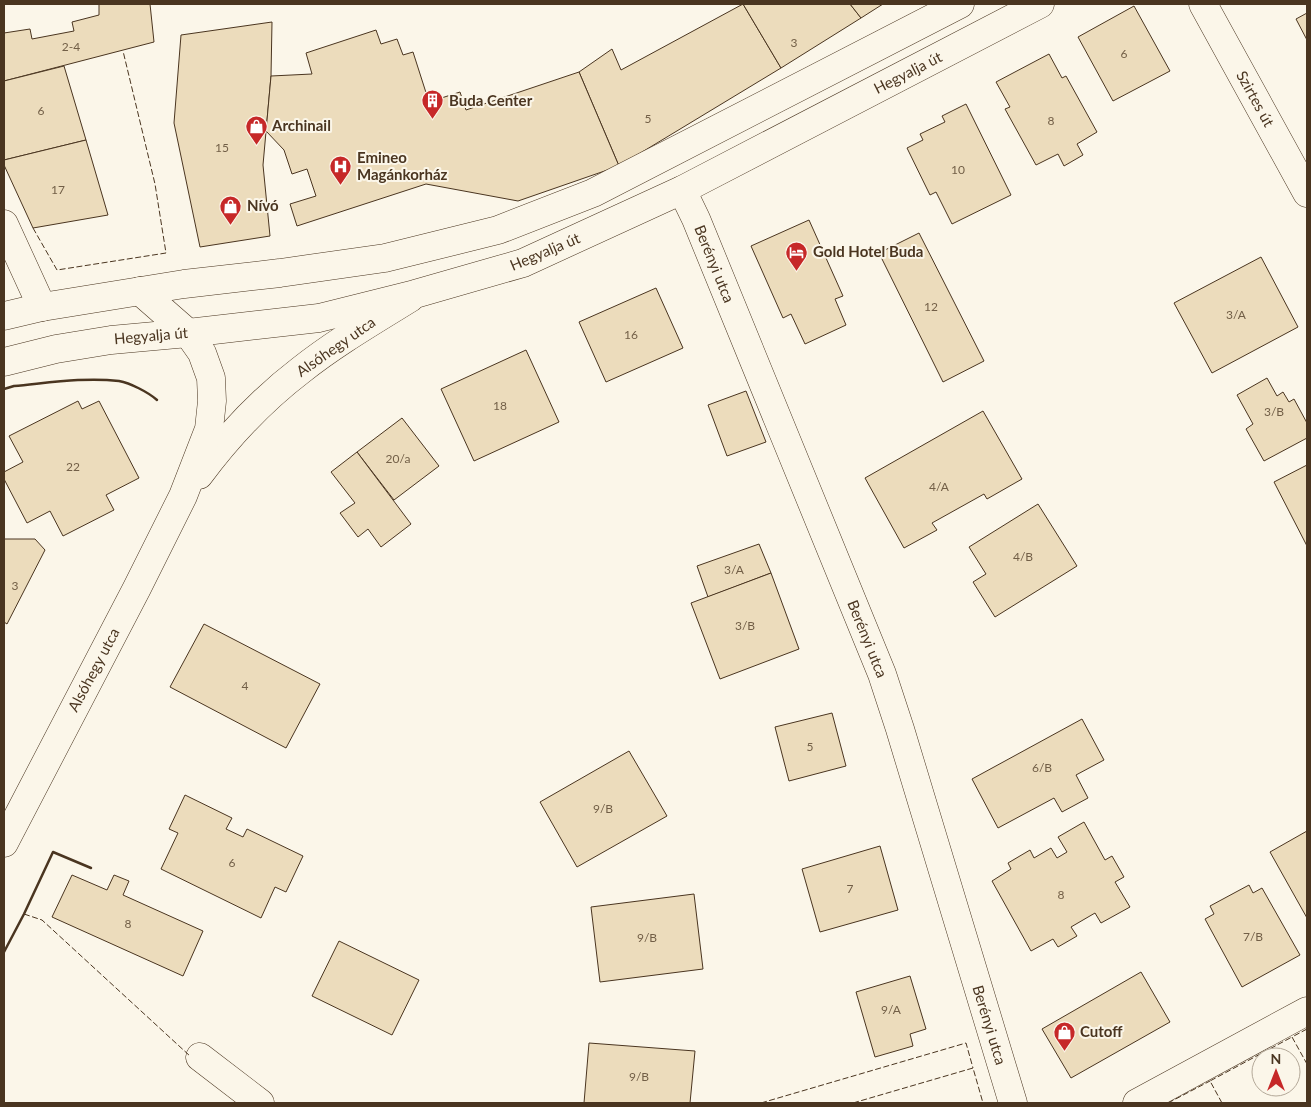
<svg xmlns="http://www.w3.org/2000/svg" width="1311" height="1107" font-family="Lato,sans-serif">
  <rect width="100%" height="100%" fill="#fbf6e9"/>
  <!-- building -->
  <g fill="#ecdcbc" stroke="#4a3520">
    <path d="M99 4H150L154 42 4 81V33L30 29 32 39 74 31 72 22 99 15Z"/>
    <path d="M743 4 781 68 619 166 579 72 612 49 621 70Z"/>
    <path d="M743 4H850L861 18 781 68Z"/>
    <path d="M850 4H883L861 18Z"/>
    <path d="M1134 6 1170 71 1113 101 1078 37Z"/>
    <path d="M1307 13V40L1296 19Z"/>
    <path d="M272 22 271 76 263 165 270 236 200 247 174 123 181 35Z"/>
    <path d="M376 30 381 44 397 39 403 55 413 52 429 102 460 92 466 110 579 72 619 166 518 201 426 184 297 226 290 204 316 196 307 169 292 174 284 150 266 131 271 76 312 74 306 53Z"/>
    <path d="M1049 54 1062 78 1066 76 1097 132 1077 144 1083 155 1064 166 1058 154 1036 165 1005 109 1010 107 996 82Z"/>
    <path d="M64 66 86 140 4 160V81Z"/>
    <path d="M966 104 1011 195 952 224 936 192 930 195 907 148 923 140 920 134 945 122 942 116Z"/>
    <path d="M86 140 108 215 33 228 4 165V160Z"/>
    <path d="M809 220 843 296 835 299 846 325 805 344 791 314 783 318 751 246Z"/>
    <path d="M919 233 984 361 943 382 879 253Z"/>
    <path d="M1261 257 1298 327 1212 373 1174 303Z"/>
    <path d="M656 288 683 348 606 382 579 322Z"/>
    <path d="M526 350 559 422 474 461 441 389Z"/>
    <path d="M1267 378 1277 396 1283 392 1289 402 1294 399 1307 423V438L1264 461 1246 429 1253 424 1237 395Z"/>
    <path d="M746 391 766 442 727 456 708 405Z"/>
    <path d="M78 401 82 409 99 401 139 478 106 495 114 510 63 536 50 511 27 523 4 479V472L23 462 9 436Z"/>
    <path d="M983 411 1022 479 987 499 984 494 932 523 937 530 904 548 865 478Z"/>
    <path d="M402 418 439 466 394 500 357 452Z"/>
    <path d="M357 452 411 524 381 547 368 529 358 537 340 513 355 503 331 472Z"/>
    <path d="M1307 465V546L1274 482Z"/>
    <path d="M1038 504 1077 566 995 617 973 582 986 574 969 547Z"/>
    <path d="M4 539H35L45 550 7 624 4 622Z"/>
    <path d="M759 544 771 573 708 597 697 566Z"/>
    <path d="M771 573 799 649 720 679 691 603Z"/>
    <path d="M204 624 320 684 286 748 170 687Z"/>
    <path d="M832 713 846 766 789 781 775 727Z"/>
    <path d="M1082 719 1104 760 1076 775 1088 798 1062 812 1054 798 998 828 972 779Z"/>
    <path d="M629 751 667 816 577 867 540 802Z"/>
    <path d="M185 795 232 818 226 829 243 837 247 829 303 856 286 892 275 887 261 918 161 869 178 833 169 829Z"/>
    <path d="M1084 822 1105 860 1112 856 1124 877 1115 882 1130 907 1101 923 1095 913 1071 927 1077 936 1058 947 1053 939 1031 951 992 881 1011 869 1008 863 1030 850 1034 858 1051 848 1057 858 1067 852 1058 837Z"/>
    <path d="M1307 831V918L1270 852Z"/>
    <path d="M880 846 898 910 820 932 802 869Z"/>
    <path d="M72 875 107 890 114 875 129 881 123 895 203 931 183 976 52 917Z"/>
    <path d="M1249 885 1253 893 1262 888 1300 955 1242 987 1205 919 1214 914 1210 906Z"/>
    <path d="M694 894 703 969 600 982 591 907Z"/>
    <path d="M339 941 419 980 392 1035 312 996Z"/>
    <path d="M1141 972 1170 1022 1071 1078 1042 1029Z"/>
    <path d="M910 976 926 1029 910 1034 913 1046 875 1057 856 992Z"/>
    <path d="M589 1043 695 1051 690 1103H584Z"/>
  </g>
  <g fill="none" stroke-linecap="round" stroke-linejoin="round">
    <defs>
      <g id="street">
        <path d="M1203 4 1307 193"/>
        <path d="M682 190 696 219 882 674 900 729 1013 1103"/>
        <path d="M4 224 42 307"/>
        <path d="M200 1057 260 1103"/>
        <path d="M1137 1103 1307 1011"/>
      </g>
      <g id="secondary">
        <path d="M199 475C228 436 263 399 301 370 335 343 373 321 410 298"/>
        <path d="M4 843 137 588 183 496 209 429 212 401 211 378 202 353 188 333 140 291"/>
      </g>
      <g id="primary">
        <path d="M4 316 42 307 184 284 280 273 385 258 498 230 593 193 960 4"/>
        <path d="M4 362 56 349 111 340 188 333 319 318 415 294 523 263 682 190 1040 4"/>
      </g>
    </defs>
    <!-- street casing -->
    <use href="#street" stroke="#4a3520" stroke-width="29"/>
    <!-- secondary casing -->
    <use href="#secondary" stroke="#4a3520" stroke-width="29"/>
    <!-- primary casing -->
    <use href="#primary" stroke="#4a3520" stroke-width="29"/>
    <!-- street -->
    <use href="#street" stroke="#fbf6e9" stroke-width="28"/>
    <!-- secondary -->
    <use href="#secondary" stroke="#fbf6e9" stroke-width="28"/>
    <!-- primary -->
    <use href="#primary" stroke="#fbf6e9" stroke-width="28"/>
    <!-- fence -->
    <g stroke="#4a3520" stroke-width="1" stroke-dasharray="6 2.5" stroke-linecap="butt">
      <path d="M33 228 57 270 166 253 155 184 123 51"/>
      <path d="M24 914 42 920 190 1056"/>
      <path d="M1307 1029 1292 1037 1307 1064"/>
      <path d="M761 1103 966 1043 973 1068"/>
      <path d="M853 1103 973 1068 983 1103"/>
      <path d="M1168 1103 1210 1081"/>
      <path d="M1222 1103 1210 1081 1292 1037"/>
    </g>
    <!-- wall -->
    <g stroke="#4a3520" stroke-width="2.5">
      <path d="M4 389 14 386C48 383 84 377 119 381 130 383 148 392 157 400"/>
      <path d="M4 952 24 914 53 852 91 868"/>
    </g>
  </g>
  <!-- icons -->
  <defs>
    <symbol id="building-pin" viewBox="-11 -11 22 30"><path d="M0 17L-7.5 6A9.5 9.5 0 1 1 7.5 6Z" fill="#c62828" stroke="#fbf6e9"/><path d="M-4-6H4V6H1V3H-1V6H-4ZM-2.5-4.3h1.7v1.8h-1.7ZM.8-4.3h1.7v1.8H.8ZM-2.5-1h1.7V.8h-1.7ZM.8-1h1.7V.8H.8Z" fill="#fff"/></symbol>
    <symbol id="shop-pin" viewBox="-11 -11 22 30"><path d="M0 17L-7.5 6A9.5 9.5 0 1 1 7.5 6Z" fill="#c62828" stroke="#fbf6e9"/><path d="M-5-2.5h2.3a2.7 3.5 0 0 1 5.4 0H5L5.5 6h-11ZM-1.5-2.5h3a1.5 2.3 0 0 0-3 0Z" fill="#fff"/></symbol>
    <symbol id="hospital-pin" viewBox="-11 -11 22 30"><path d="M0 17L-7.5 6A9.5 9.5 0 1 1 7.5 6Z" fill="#c62828" stroke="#fbf6e9"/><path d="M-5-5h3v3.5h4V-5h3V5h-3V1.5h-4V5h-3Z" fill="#fff"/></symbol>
    <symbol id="hotel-pin" viewBox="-11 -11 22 30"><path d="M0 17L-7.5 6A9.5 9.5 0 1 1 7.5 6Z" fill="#c62828" stroke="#fbf6e9"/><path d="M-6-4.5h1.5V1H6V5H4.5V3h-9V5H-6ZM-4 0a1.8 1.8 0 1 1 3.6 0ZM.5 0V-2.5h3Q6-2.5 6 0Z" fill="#fff"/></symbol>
  </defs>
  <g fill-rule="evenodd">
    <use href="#building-pin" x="420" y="88" width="25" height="34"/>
    <use href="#shop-pin" x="244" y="114" width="25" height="34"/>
    <use href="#hospital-pin" x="328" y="154" width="25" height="34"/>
    <use href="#shop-pin" x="218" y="194" width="25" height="34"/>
    <use href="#hotel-pin" x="784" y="240" width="25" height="34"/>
    <use href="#shop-pin" x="1052" y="1020" width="25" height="34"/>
  </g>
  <g text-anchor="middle" stroke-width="4" stroke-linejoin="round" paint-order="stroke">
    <!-- number labels -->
    <g font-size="12" fill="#725f47">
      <text x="794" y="47">3</text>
      <text x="71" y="51">2-4</text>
      <text x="1124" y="58">6</text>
      <text x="41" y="115">6</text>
      <text x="648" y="123">5</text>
      <text x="1051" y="125">8</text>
      <text x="222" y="152">15</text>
      <text x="958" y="174">10</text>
      <text x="58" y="194">17</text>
      <text x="931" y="311">12</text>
      <text x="1236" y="319">3/A</text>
      <text x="631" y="339">16</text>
      <text x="500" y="410">18</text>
      <text x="1274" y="416">3/B</text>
      <text x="398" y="463">20/a</text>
      <text x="73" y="471">22</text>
      <text x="939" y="491">4/A</text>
      <text x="1023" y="561">4/B</text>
      <text x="734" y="574">3/A</text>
      <text x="15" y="590">3</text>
      <text x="745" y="630">3/B</text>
      <text x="245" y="690">4</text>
      <text x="810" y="751">5</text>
      <text x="1042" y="772">6/B</text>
      <text x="603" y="813">9/B</text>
      <text x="232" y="867">6</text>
      <text x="850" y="893">7</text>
      <text x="1061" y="899">8</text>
      <text x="128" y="928">8</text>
      <text x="1253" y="941">7/B</text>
      <text x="647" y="942">9/B</text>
      <text x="891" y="1014">9/A</text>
      <text x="639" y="1081">9/B</text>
    </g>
    <!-- street labels -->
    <g font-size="15" fill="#4a3520" stroke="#fbf6e9">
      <text transform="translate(908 73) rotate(-27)" y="5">Hegyalja út</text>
      <text transform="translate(1255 99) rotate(61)" y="5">Szirtes út</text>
      <text transform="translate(545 252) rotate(-23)" y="5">Hegyalja út</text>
      <text transform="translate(714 264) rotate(68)" y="5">Berényi utca</text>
      <text transform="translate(151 336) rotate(-5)" y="5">Hegyalja út</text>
      <text transform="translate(336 347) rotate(-35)" y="5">Alsóhegy utca</text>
      <text transform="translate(867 639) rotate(68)" y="5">Berényi utca</text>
      <text transform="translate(94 670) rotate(-62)" y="5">Alsóhegy utca</text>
      <text transform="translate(989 1025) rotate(73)" y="5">Berényi utca</text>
    </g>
    <!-- poi labels -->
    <g font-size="15" font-weight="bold" fill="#4a3520" stroke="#fbf6e9" text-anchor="start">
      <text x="449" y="106">Buda Center</text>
      <text x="272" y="131">Archinail</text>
      <text x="357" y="163">Emineo<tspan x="357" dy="17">Magánkorház</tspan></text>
      <text x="247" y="211">Nívó</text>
      <text x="813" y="257">Gold Hotel Buda</text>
      <text x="1080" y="1037">Cutoff</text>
    </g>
  </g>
  <!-- border -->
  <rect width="1311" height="1107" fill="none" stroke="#4a3520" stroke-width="10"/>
  <!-- north arrow -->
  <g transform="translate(1276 1072)"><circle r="24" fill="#fbf6e9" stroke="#b4a999"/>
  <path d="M0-4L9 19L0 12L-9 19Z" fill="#c62828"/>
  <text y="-8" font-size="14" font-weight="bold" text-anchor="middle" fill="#4a3520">N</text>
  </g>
</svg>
